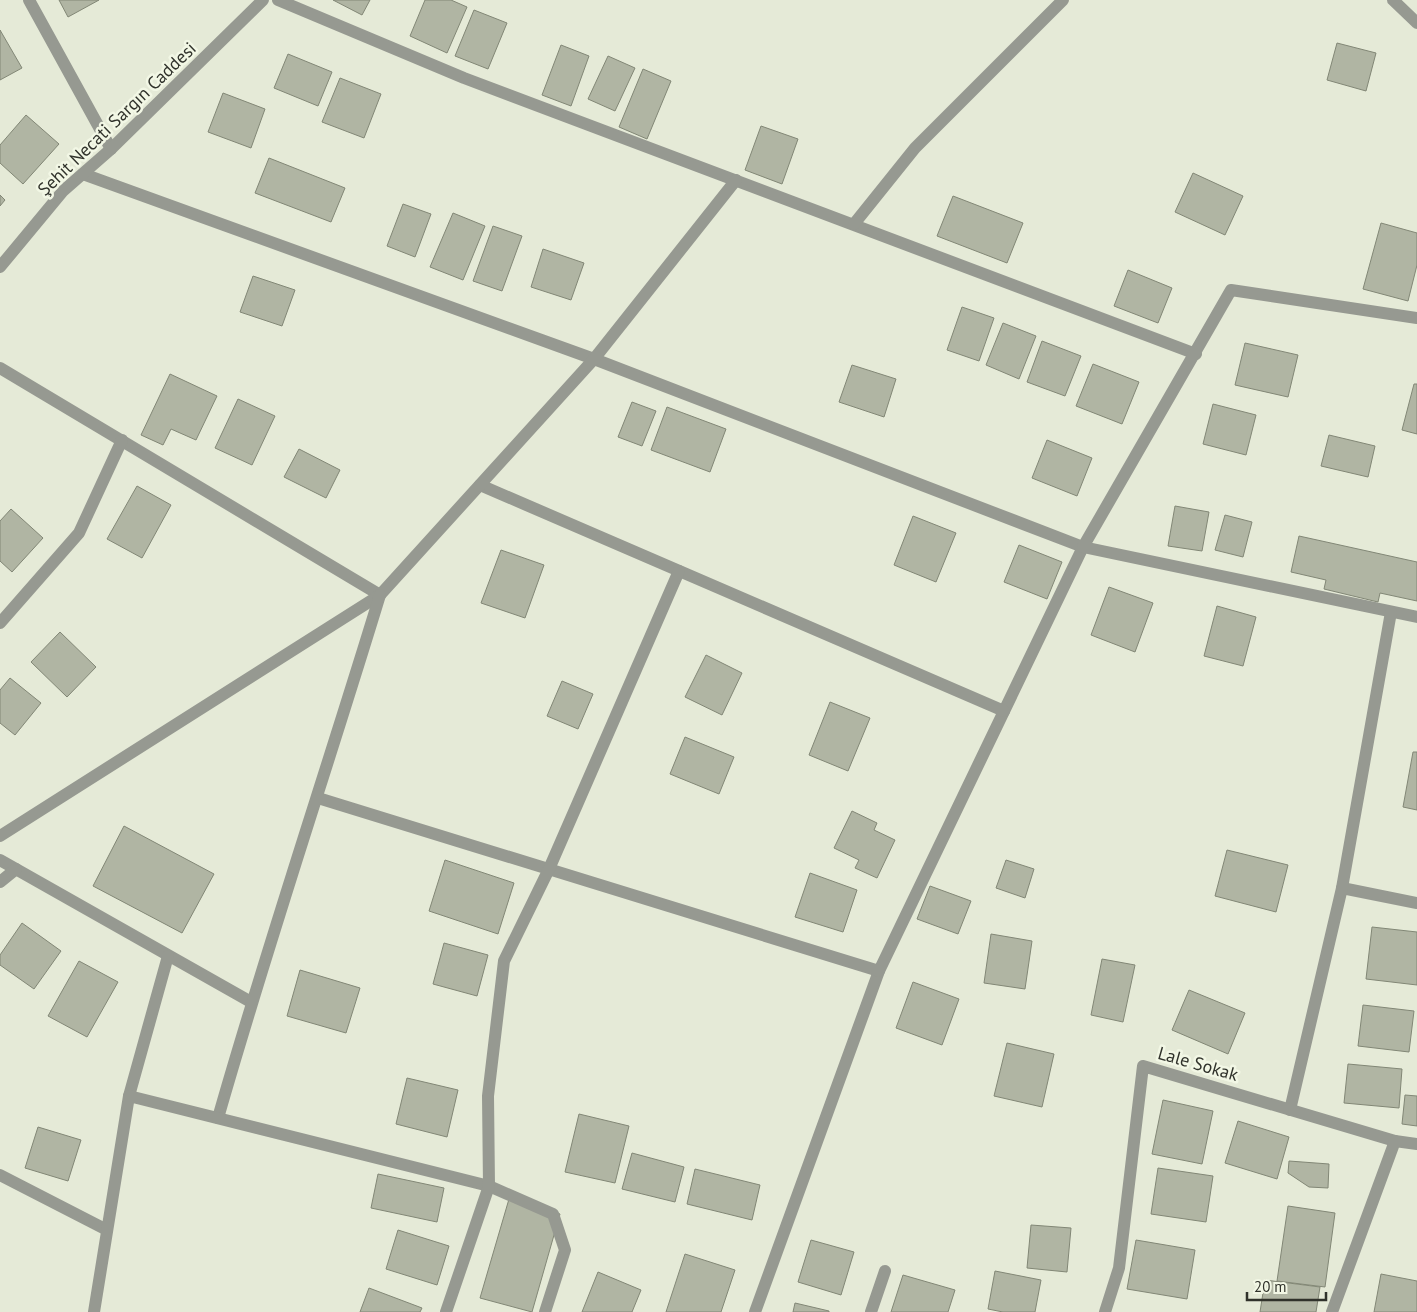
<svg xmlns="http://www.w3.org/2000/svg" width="1417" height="1312" font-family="'PT Sans',sans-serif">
  <rect width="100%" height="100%" fill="#e5ead7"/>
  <!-- building -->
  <g fill="#b0b5a3" stroke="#828776">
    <path d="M59 0H99L68 17Z"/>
    <path d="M333 0H370L362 15Z"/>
    <path d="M425 0H451L467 7 447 53 410 36Z"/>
    <path d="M474 10 507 23 488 69 455 56Z"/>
    <path d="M0 30 22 68 0 80Z"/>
    <path d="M1337 43 1376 53 1366 91 1327 80Z"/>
    <path d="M561 45 589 56 571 106 542 95Z"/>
    <path d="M288 54 332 72 318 106 274 88Z"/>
    <path d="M608 56 635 68 615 111 588 99Z"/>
    <path d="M643 69 671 81 647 139 619 127Z"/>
    <path d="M340 78 381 94 364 138 322 122Z"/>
    <path d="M223 93 265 109 251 148 208 132Z"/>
    <path d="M26 115 59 144 23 184 0 163V145Z"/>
    <path d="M761 126 798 139 782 184 745 170Z"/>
    <path d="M269 158 345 188 331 222 255 193Z"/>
    <path d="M1193 173 1243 196 1225 235 1175 212Z"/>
    <path d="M0 195 5 200 0 206Z"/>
    <path d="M953 196 1023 223 1007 263 937 236Z"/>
    <path d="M403 204 431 214 415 257 387 246Z"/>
    <path d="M453 213 485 226 463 280 430 267Z"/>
    <path d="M1381 223 1417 233V265L1408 301 1363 289Z"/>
    <path d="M493 226 522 236 502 291 473 281Z"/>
    <path d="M543 249 584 263 571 300 531 287Z"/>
    <path d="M1128 270 1172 288 1158 323 1114 306Z"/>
    <path d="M253 276 295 290 282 326 240 312Z"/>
    <path d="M962 307 994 318 979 361 947 350Z"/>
    <path d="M1003 323 1036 336 1019 379 986 365Z"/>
    <path d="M1042 341 1081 356 1065 396 1027 382Z"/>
    <path d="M1245 343 1298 355 1288 397 1235 385Z"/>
    <path d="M1093 364 1139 382 1122 424 1076 406Z"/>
    <path d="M852 365 896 379 884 417 839 402Z"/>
    <path d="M170 374 217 396 196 440 171 429 163 445 141 435Z"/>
    <path d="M1414 384H1417V434L1402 430Z"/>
    <path d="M238 399 275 416 252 465 215 448Z"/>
    <path d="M632 402 656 411 642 446 618 437Z"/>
    <path d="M1213 404 1256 415 1246 455 1203 444Z"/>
    <path d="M667 407 726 429 710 472 651 450Z"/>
    <path d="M1329 435 1375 446 1368 477 1321 466Z"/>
    <path d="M1047 440 1092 458 1077 496 1032 478Z"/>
    <path d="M299 449 340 470 326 498 284 477Z"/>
    <path d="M137 486 171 505 142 558 107 539Z"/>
    <path d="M1175 506 1209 512 1202 551 1168 546Z"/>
    <path d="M11 509 43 538 12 572 0 561V521Z"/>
    <path d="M1225 515 1252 522 1243 557 1215 550Z"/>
    <path d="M913 516 956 533 936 582 894 565Z"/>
    <path d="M1299 536 1417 562V601L1380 593 1378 602 1324 589 1326 580 1291 572Z"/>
    <path d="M1019 545 1062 562 1047 599 1004 582Z"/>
    <path d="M501 550 544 565 525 618 481 603Z"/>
    <path d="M1109 587 1153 603 1135 652 1091 635Z"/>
    <path d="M1217 606 1256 617 1243 666 1204 656Z"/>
    <path d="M60 632 96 667 67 697 31 662Z"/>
    <path d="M706 655 742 673 722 715 685 697Z"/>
    <path d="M10 678 41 703 15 735 0 723V690Z"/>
    <path d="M562 681 593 694 578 729 547 716Z"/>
    <path d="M830 702 870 718 848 771 809 755Z"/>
    <path d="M685 737 734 757 719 794 670 774Z"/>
    <path d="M1413 752H1417V810L1403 807Z"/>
    <path d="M852 811 877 823 874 830 895 840 877 878 855 868 859 860 834 848Z"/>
    <path d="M124 826 214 874 182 933 93 886Z"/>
    <path d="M1227 850 1288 865 1276 912 1215 896Z"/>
    <path d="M445 860 514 883 498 934 429 911Z"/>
    <path d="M1006 860 1034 869 1025 898 996 888Z"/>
    <path d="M810 873 857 890 843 932 795 917Z"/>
    <path d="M930 886 971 901 958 934 917 919Z"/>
    <path d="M22 923 61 951 34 989 0 965V955Z"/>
    <path d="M1372 927 1417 932V985L1366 979Z"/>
    <path d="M991 934 1032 941 1025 989 984 983Z"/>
    <path d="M444 943 488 955 477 996 433 984Z"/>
    <path d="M1102 959 1135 965 1123 1022 1091 1015Z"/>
    <path d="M79 961 118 982 87 1037 48 1016Z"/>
    <path d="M300 970 360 988 346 1033 287 1016Z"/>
    <path d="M913 982 959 999 942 1045 896 1028Z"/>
    <path d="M1189 990 1245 1013 1228 1054 1172 1030Z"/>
    <path d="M1363 1005 1414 1011 1409 1052 1358 1046Z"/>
    <path d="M1007 1043 1054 1054 1042 1107 994 1096Z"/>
    <path d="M1348 1064 1402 1069 1399 1108 1344 1103Z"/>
    <path d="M407 1078 458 1090 447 1137 396 1124Z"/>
    <path d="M1405 1095 1417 1096V1126L1402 1124Z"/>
    <path d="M1163 1100 1213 1111 1202 1164 1152 1154Z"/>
    <path d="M579 1114 629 1126 615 1183 565 1172Z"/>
    <path d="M1238 1121 1289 1137 1277 1179 1225 1163Z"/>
    <path d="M38 1127 81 1140 68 1181 25 1168Z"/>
    <path d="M632 1153 684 1167 675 1202 622 1189Z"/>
    <path d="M1289 1161 1329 1164 1328 1188 1309 1187 1288 1173Z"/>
    <path d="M1158 1168 1213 1176 1206 1222 1151 1214Z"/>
    <path d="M695 1169 760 1185 752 1220 687 1204Z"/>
    <path d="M378 1174 444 1188 437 1222 371 1208Z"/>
    <path d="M509 1199 560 1214 532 1312 480 1298Z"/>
    <path d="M1288 1206 1335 1213 1325 1287 1277 1281Z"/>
    <path d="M1031 1225 1071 1228 1067 1272 1027 1268Z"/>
    <path d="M398 1230 449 1246 437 1285 386 1269Z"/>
    <path d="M811 1240 854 1252 841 1295 798 1282Z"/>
    <path d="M1136 1240 1195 1250 1187 1299 1127 1289Z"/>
    <path d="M685 1254 735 1270 721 1312H666Z"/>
    <path d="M995 1271 1041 1280 1035 1312H1003L988 1309Z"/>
    <path d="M598 1272 641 1290 632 1312H582Z"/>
    <path d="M1381 1274 1417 1281V1312H1374Z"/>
    <path d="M903 1275 955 1290 948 1312H891Z"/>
    <path d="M1265 1280 1320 1287 1316 1312H1260Z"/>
    <path d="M369 1288 422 1308 420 1312H360Z"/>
    <path d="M795 1303 829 1311V1312H793Z"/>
  </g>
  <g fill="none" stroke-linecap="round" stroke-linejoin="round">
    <!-- street -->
    <g stroke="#969991" stroke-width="12">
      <path d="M29 0 111 149"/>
      <path d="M278 0 464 78 1196 354"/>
      <path d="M1393 0 1417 23"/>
      <path d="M83 174 594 359 1083 547 879 971 755 1312"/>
      <path d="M854 224 915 148 1063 0"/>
      <path d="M0 267 63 191 111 149 263 0"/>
      <path d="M1417 318 1231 290 1083 547 1417 617"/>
      <path d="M0 368 380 595"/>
      <path d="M480 485 1004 711"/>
      <path d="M0 623 79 533 122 440"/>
      <path d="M318 798 879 971"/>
      <path d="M0 836 380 595 594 359 736 180"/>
      <path d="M0 860 251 1002"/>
      <path d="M0 882 16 869"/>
      <path d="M1342 888 1417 903"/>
      <path d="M129 1096 168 956"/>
      <path d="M1290 1110 1342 888 1391 612"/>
      <path d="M218 1118C268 943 327 769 380 595"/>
      <path d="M0 1175 107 1230"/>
      <path d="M94 1312 129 1096 489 1186 553 1214 565 1250 545 1312"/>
      <path d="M446 1312 489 1186 488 1096 504 961 549 869 679 571"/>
      <path d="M871 1312 885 1271"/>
      <path d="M1105 1312 1119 1268 1143 1066 1395 1141"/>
      <path d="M1332 1312 1395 1141 1417 1144"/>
    </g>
  </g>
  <g text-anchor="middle" stroke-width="5" stroke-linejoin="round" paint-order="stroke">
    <!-- street labels -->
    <g font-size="18" fill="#30322b" stroke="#f2f7e5">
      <text transform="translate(117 119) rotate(-44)" y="6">Şehit Necati Sargın Caddesi</text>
      <text transform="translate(1198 1064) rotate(16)" y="6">Lale Sokak</text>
    </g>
  </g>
  <!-- scale -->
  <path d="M1247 1292v8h79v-8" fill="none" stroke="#30322b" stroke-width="2.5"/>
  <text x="1254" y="1292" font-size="15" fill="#30322b" stroke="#f2f7e5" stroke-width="4" paint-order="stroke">20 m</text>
</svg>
